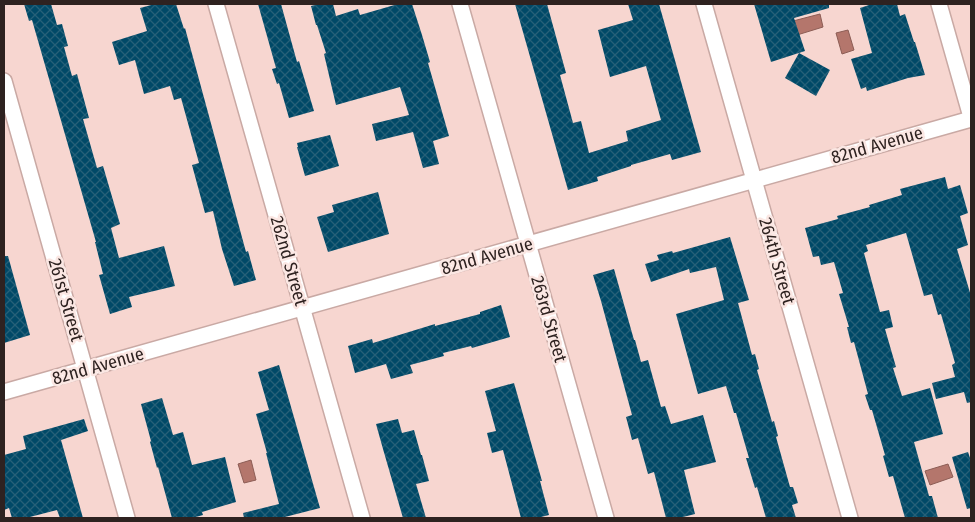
<svg xmlns="http://www.w3.org/2000/svg" width="975" height="522" font-family="'Fira Sans Condensed',sans-serif">
  <defs>
    <pattern id="building-cross-hatch" width="8" height="8" patternUnits="userSpaceOnUse" patternTransform="scale(1.25)"><rect width="8" height="8" fill="#004967"/><path d="M0 0l8 8M0 8l8-8" fill="none" stroke="#266078"/></pattern>
  </defs>
  <rect width="100%" height="100%" fill="#f7d6d0"/>
  <!-- water -->
  <g fill="#b4766c" stroke="#8c5d55">
    <path d="M820 14 823 27 797 35 793 21Z"/>
    <path d="M848 30 854 50 842 54 836 33Z"/>
    <path d="M251 460 256 480 244 483 238 464Z"/>
    <path d="M948 464 953 477 930 485 925 471Z"/>
  </g>
  <!-- building -->
  <g fill="url(#building-cross-hatch)">
    <path d="M24 4H51L57 25 62 24 68 46 64 47 72 76 77 74 89 118 83 119 97 168 103 166 120 224 111 228 119 258 164 246 175 286 129 297 132 307 110 314 99 275 103 274 95 242H96L32 20 29 21Z"/>
    <path d="M155 4H176L184 29 185 28 246 252 248 251 256 280 234 286 222 249 213 211 205 213 192 165 199 163 181 98 174 100 170 86 144 94 135 60 119 65 112 42 147 31 140 8Z"/>
    <path d="M258 4H281L297 62 299 61 314 111 289 118 279 83 277 84 272 69 276 68Z"/>
    <path d="M319 4H333L336 16 358 9 360 15 398 4H412L422 35 430 62 428 63 449 136 433 141 439 164 423 168 413 132 376 141 372 124 409 115 400 87 336 105 324 54 326 53 317 25H316L311 6Z"/>
    <path d="M515 4H547L566 73 560 75 573 123 581 121 589 153 628 141 626 131 661 120 646 66 610 77 598 30 633 20 628 4H659L701 152 672 160 670 154 631 165V166L597 177 598 181 568 190Z"/>
    <path d="M754 4H829V8L794 18 805 51 771 62Z"/>
    <path d="M872 4H897L900 16 905 14 914 42H915L925 75 908 78 867 91 866 87 861 89 851 59 872 53 860 8Z"/>
    <path d="M799 53 830 70 816 96 785 78Z"/>
    <path d="M330 135 339 166 305 176 297 147H298L297 143Z"/>
    <path d="M945 177 948 189 960 185 968 213 960 216 968 245 957 249 971 296V402L967 403 964 392 936 399 932 383 955 377 952 365 955 363 941 314 938 315 932 294 924 296 906 233 866 245 868 251 864 253 880 312 889 310 893 327 885 329 896 367 893 368 902 396 930 388 943 434 914 442 929 496H932L938 518H905L893 476 889 477 883 456 885 455 872 410H870L865 395 868 394 854 342 851 343 847 327H849L839 294 843 293 834 262 821 265 819 256 813 257 805 228 838 219 837 216 870 207 869 205 902 195 900 189Z"/>
    <path d="M378 192 389 234 328 252 317 217 334 212 332 205Z"/>
    <path d="M730 237 749 300 738 303 752 355 755 354 759 369 757 370 772 422 774 421 778 436 776 437 790 487H793L798 503 792 505 796 518H766L757 487 755 488 746 458H749L736 413H734L726 386 698 394 676 314 724 300 716 267 690 273 689 269 651 282 645 264 659 260 657 255 672 251 673 253Z"/>
    <path d="M4 256H8L30 335 4 343Z"/>
    <path d="M614 269 634 340H635L641 362 648 360 661 407 665 406 671 424 703 415 716 462 684 470 695 514 679 518H666L654 472 648 474 638 438 632 440 630 432 626 417 632 415 601 301 593 275Z"/>
    <path d="M501 305 510 337 472 348 471 346 443 353 444 356 410 365 413 373 391 379 386 364 355 373 348 346 372 339 373 343 435 324V326L480 314V312Z"/>
    <path d="M279 365 320 508 281 518H244L243 513 279 504 266 453H267L256 414 269 410 258 372Z"/>
    <path d="M514 383 542 481H540L549 515 537 518H521L503 450 492 453 487 433 496 431 485 391Z"/>
    <path d="M162 398 173 435 183 432 192 465 225 457 236 502 202 512 203 515 192 518H172L158 467 157 468 150 442 151 441 141 404Z"/>
    <path d="M84 419 88 431 61 440 83 518H60L57 510 26 518H12L9 508 4 510V455L26 449 23 436Z"/>
    <path d="M398 419 402 433 414 430 421 455H422L429 481 416 484 426 518H403L383 449 376 424Z"/>
    <path d="M968 452 971 461V508L967 509 952 457Z"/>
  </g>
  <g fill="none" stroke-linecap="round" stroke-linejoin="round">
    <defs>
      <g id="street">
        <path d="M216 4 362 518"/>
        <path d="M460 4 606 518"/>
        <path d="M704 4 850 518"/>
        <path d="M939 4 971 117"/>
        <path d="M4 81 127 518"/>
        <path d="M4 392 971 119"/>
      </g>
    </defs>
    <!-- street casing -->
    <use href="#street" stroke="#c9a9a4" stroke-width="18"/>
    <!-- street -->
    <use href="#street" stroke="#fff" stroke-width="15"/>
  </g>
  <g text-anchor="middle" stroke-width="5" stroke-linejoin="round" paint-order="stroke">
    <!-- street labels -->
    <g font-size="18" fill="#2e2220" stroke="#fbe7e3">
      <text transform="translate(877 145) rotate(-16)" y="6">82nd Avenue</text>
      <text transform="translate(487 256) rotate(-16)" y="6">82nd Avenue</text>
      <text transform="translate(289 261) rotate(74)" y="6">262nd Street</text>
      <text transform="translate(777 261) rotate(74)" y="6">264th Street</text>
      <text transform="translate(66 300) rotate(74)" y="6">261st Street</text>
      <text transform="translate(549 319) rotate(74)" y="6">263rd Street</text>
      <text transform="translate(98 366) rotate(-16)" y="6">82nd Avenue</text>
    </g>
  </g>
  <!-- border -->
  <rect width="975" height="522" fill="none" stroke="#2e2220" stroke-width="10"/>
</svg>
